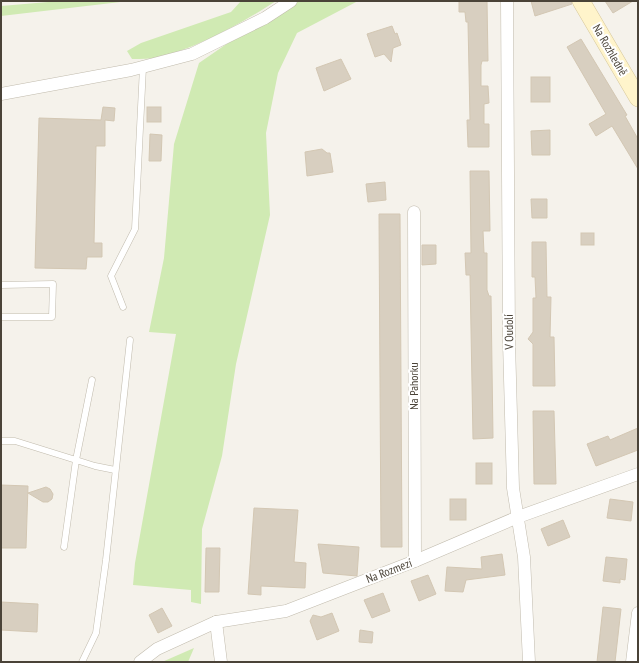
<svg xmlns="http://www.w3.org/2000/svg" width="639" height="663" font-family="'PT Sans Narrow',sans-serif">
  <rect width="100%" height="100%" fill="#f5f2eb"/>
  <!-- green -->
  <g fill="#d0eab3">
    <path d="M60 1H129L1 16V6Z"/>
    <path d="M241 1H276C244 22 197 48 160 57 151 59 141 59 132 59L127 51 141 43 231 12Z"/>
    <path d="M299 1H358L297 33 278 73 266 133 270 215 236 364 222 456 202 529 201 604 191 602V590L133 585 135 563 176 334 149 332 164 258 174 144 199 63 241 34Z"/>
    <path d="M194 648 188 662H162Z"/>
  </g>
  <!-- building -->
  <g fill="#d8cfc0" stroke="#d3c7b3">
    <path d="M459 1H487L488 61H482L481 65V86H488L489 103 484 104V124H489V147H468L467 120H470L468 22H466L465 12H459Z"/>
    <path d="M531 1H571L572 4 535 16Z"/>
    <path d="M605 1H633L613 13Z"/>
    <path d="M392 26 395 34 397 33 401 45 393 48 391 62 384 54 375 57 367 34Z"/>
    <path d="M581 39 627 115 625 116 638 139V169L612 126 596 136 589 124 606 114 567 47Z"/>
    <path d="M341 59 351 79 324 91 316 68Z"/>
    <rect x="531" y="77" width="19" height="25"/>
    <path d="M103 107 115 108 114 121 105 120V146H96L94 243H102V257H87L86 269 35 268 39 118 101 120Z"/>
    <rect x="147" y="107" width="14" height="15"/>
    <path d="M550 130V155H532L531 131Z"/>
    <path d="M150 134 162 135 161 161H149Z"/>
    <path d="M322 149 327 153H330L333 172 307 176 305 152Z"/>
    <path d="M470 171H489L490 231H483L484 253H487V290L489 296H491L493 438 473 439 470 275H466L465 253H471Z"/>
    <path d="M385 182 386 200 368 202 366 184Z"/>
    <path d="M531 199H547V218H532Z"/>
    <path d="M379 214H400L402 547H381Z"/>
    <rect x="581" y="233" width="13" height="12"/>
    <path d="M532 242H546L547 297H551L550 337H554L555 386H533V344L528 339 533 332V298H536L535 277H532Z"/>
    <path d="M422 245H436V264L422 265Z"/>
    <path d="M533 411H554L556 484H534Z"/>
    <path d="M638 428V450L596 466 587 444 608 436 610 440Z"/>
    <rect x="476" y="463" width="16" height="21"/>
    <path d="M1 485 28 486 26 548H1Z"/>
    <path d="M46 487 50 489 53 494 52 499 48 502H43L28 493Z"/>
    <rect x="450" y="499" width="16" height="21"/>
    <path d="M610 499 633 502 631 521 607 518Z"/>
    <path d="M254 508 298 510 294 562 306 563 305 588 261 586V595L248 594Z"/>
    <path d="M563 520 570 537 548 546 541 529Z"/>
    <path d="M318 544 359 547 357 576 323 573Z"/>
    <path d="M206 548H220L219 592H205Z"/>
    <path d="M502 554 505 575 466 580 463 592 445 591 447 567 482 569 481 557Z"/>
    <path d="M606 557 627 559 625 580 620 579V583L603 581Z"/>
    <path d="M428 575 436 594 419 601 411 581Z"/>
    <path d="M383 593 390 611 372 618 364 600Z"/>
    <path d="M1 602 38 604 37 632 1 630Z"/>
    <path d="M603 607 621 609 615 662H597Z"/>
    <path d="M162 608 172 626 158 633 149 615Z"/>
    <path d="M332 613 339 631 317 640 310 621 313 615 321 617Z"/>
    <path d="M360 630 373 632 372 643 359 642Z"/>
  </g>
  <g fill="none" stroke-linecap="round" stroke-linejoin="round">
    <defs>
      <g id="lane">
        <path d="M1 285 53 284 52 317H1"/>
        <path d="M123 307 111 276 135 229 143 67"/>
        <path d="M1 441H15L76 460 92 380"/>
        <path d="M64 547 76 460 95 466 115 470"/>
        <path d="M82 662 96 633 106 560 130 340"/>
      </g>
      <g id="street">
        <path d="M507 1 509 342 513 488 524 557 529 662"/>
        <path d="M1 94 131 70 192 54 265 18 291 1"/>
        <path d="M414 212 415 561"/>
        <path d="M216 622 221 662"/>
        <path d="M140 662 157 649 216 622 286 611 415 561 518 517 638 474"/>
        <path d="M632 662 638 613"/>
      </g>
      <path id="secondary" d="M581 1 638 98"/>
    </defs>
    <!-- lane casing -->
    <use href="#lane" stroke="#c1bbad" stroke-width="7"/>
    <!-- street casing -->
    <use href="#street" stroke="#c1bbad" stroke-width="13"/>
    <!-- secondary casing -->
    <use href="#secondary" stroke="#d6c79a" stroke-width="18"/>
    <!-- lane -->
    <use href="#lane" stroke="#fff" stroke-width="6"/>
    <!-- street -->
    <use href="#street" stroke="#fff" stroke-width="12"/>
    <!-- secondary -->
    <use href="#secondary" stroke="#fff4cb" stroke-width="17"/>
  </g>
  <g text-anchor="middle" stroke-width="4" stroke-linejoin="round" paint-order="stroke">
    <!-- street labels -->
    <g font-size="12" fill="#4a4338" stroke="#fff">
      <text transform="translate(610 50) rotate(60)" y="4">Na Rozhledně</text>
      <text transform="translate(509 332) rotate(-91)" y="4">V Oudolí</text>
      <text transform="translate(414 386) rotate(-90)" y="4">Na Pahorku</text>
      <text transform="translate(389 571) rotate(-21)" y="4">Na Rozmezí</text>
    </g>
  </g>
  <!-- border -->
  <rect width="639" height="663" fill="none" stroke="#4a4338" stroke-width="4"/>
</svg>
